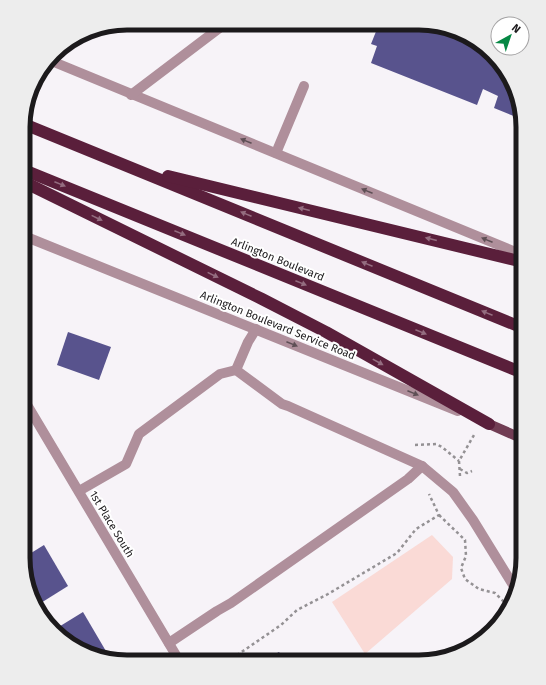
<svg xmlns="http://www.w3.org/2000/svg" width="546" height="685" font-family="'Fira Sans',sans-serif">
  <rect width="100%" height="100%" fill="#f7f3f8"/>
  <!-- green -->
  <path fill="#fadad6" d="M432 535 453 557 452 579 365 654 332 602Z"/>
  <!-- building -->
  <g fill="#58538d">
    <path d="M379 24H433L477 41 509 75 521 119 494 108 498 96 483 89 477 105 371 63 377 46 371 44Z"/>
    <path d="M68 332 111 347 99 380 57 365Z"/>
    <path d="M23 510 30 522 23 526Z"/>
    <path d="M523 521V539L515 526Z"/>
    <path d="M44 545 68 586 36 606 23 558Z"/>
    <path d="M83 612 110 658 70 645 63 637 57 628Z"/>
    <path d="M279 652 285 661 291 658 293 662H268L266 659Z"/>
  </g>
  <g fill="none" stroke-linecap="round" stroke-linejoin="round">
    <!-- path -->
    <g stroke="#949194" stroke-width="2.5" stroke-dasharray="3 3" stroke-linecap="butt">
      <path d="M415 445 436 444 442 447 459 461"/>
      <path d="M460 469 467 473 472 471"/>
      <path d="M460 476 459 461 474 435"/>
      <path d="M439 515 465 540 466 556 461 568 465 579 479 589 495 593 504 602 503 618"/>
      <path d="M227 662 281 625 297 610 328 594 397 553 416 529 439 515 429 494"/>
    </g>
    <!-- minor -->
    <g stroke="#af8f9b" stroke-width="10">
      <path d="M49 60 523 255"/>
      <path d="M131 95 226 23"/>
      <path d="M276 153 304 86"/>
      <path d="M24 236 458 411"/>
      <path d="M236 370 248 342 256 329"/>
      <path d="M23 398 180 662"/>
      <path d="M79 491 126 464 139 434 220 374 236 370 282 404 288 406 422 466 453 492 473 520 515 588"/>
      <path d="M169 643 217 611 231 603 408 479 422 466"/>
    </g>
    <!-- major -->
    <path stroke="#713d54" stroke-width="10" d="M489 424 523 439"/>
    <!-- highway -->
    <g stroke="#5a1f3b" stroke-width="12">
      <path d="M24 124 523 328"/>
      <path d="M24 170 523 373"/>
      <path d="M168 176 523 262"/>
      <path d="M24 182 262 299 326 332 489 424"/>
    </g>
  </g>
  <!-- one-way arrows -->
  <defs><path id="oneway-solid" d="M-6-.8H1V-3.2L6.5 0L1 3.2V.8H-6Z"/></defs>
  <g fill="#5e4f55">
    <use href="#oneway-solid" transform="translate(246 141) rotate(-158)"/>
    <use href="#oneway-solid" transform="translate(367 191) rotate(-158)"/>
    <use href="#oneway-solid" transform="translate(487 240) rotate(-158)"/>
    <use href="#oneway-solid" transform="translate(292 344) rotate(22)"/>
    <use href="#oneway-solid" transform="translate(413 393) rotate(22)"/>
  </g>
  <g fill="#946d80">
    <use href="#oneway-solid" transform="translate(60 184) rotate(22)"/>
    <use href="#oneway-solid" transform="translate(304 209) rotate(-166)"/>
    <use href="#oneway-solid" transform="translate(246 214) rotate(-158)"/>
    <use href="#oneway-solid" transform="translate(97 218) rotate(26)"/>
    <use href="#oneway-solid" transform="translate(180 233) rotate(22)"/>
    <use href="#oneway-solid" transform="translate(431 239) rotate(-166)"/>
    <use href="#oneway-solid" transform="translate(367 264) rotate(-158)"/>
    <use href="#oneway-solid" transform="translate(213 275) rotate(26)"/>
    <use href="#oneway-solid" transform="translate(301 283) rotate(22)"/>
    <use href="#oneway-solid" transform="translate(487 313) rotate(-158)"/>
    <use href="#oneway-solid" transform="translate(421 332) rotate(22)"/>
    <use href="#oneway-solid" transform="translate(378 362) rotate(29)"/>
  </g>
  <g text-anchor="middle" stroke-width="4" stroke-linejoin="round" paint-order="stroke">
    <!-- street labels -->
    <g font-size="11" fill="#1c1a1c" stroke="#fff">
      <text transform="translate(278 259) rotate(22)" y="4">Arlington Boulevard</text>
      <text transform="translate(278 325) rotate(22)" y="4">Arlington Boulevard Service Road</text>
      <text transform="translate(112 524) rotate(59)" y="4">1st Place South</text>
    </g>
  </g>
  <!-- crop -->
  <path d="M0 0H546V685H0ZM127 30H419A97 97 0 0 1 516 127V558A97 97 0 0 1 419 655H127A97 97 0 0 1 30 558V127A97 97 0 0 1 127 30Z" fill="#ededed" fill-rule="evenodd"/>
  <path fill="none" stroke="#1c1a1c" stroke-width="5" d="M127 30H419A97 97 0 0 1 516 127V558A97 97 0 0 1 419 655H127A97 97 0 0 1 30 558V127A97 97 0 0 1 127 30Z"/>
  <!-- north arrow -->
  <g transform="translate(510 36) rotate(40)"><circle r="19" fill="#ffffff" stroke="#a4a3a4"/>
  <path d="M0-3L7 15L0 10L-7 15Z" fill="#068844"/>
  <text y="-6" font-size="11" font-weight="bold" text-anchor="middle" fill="#1c1a1c">N</text>
  </g>
</svg>
